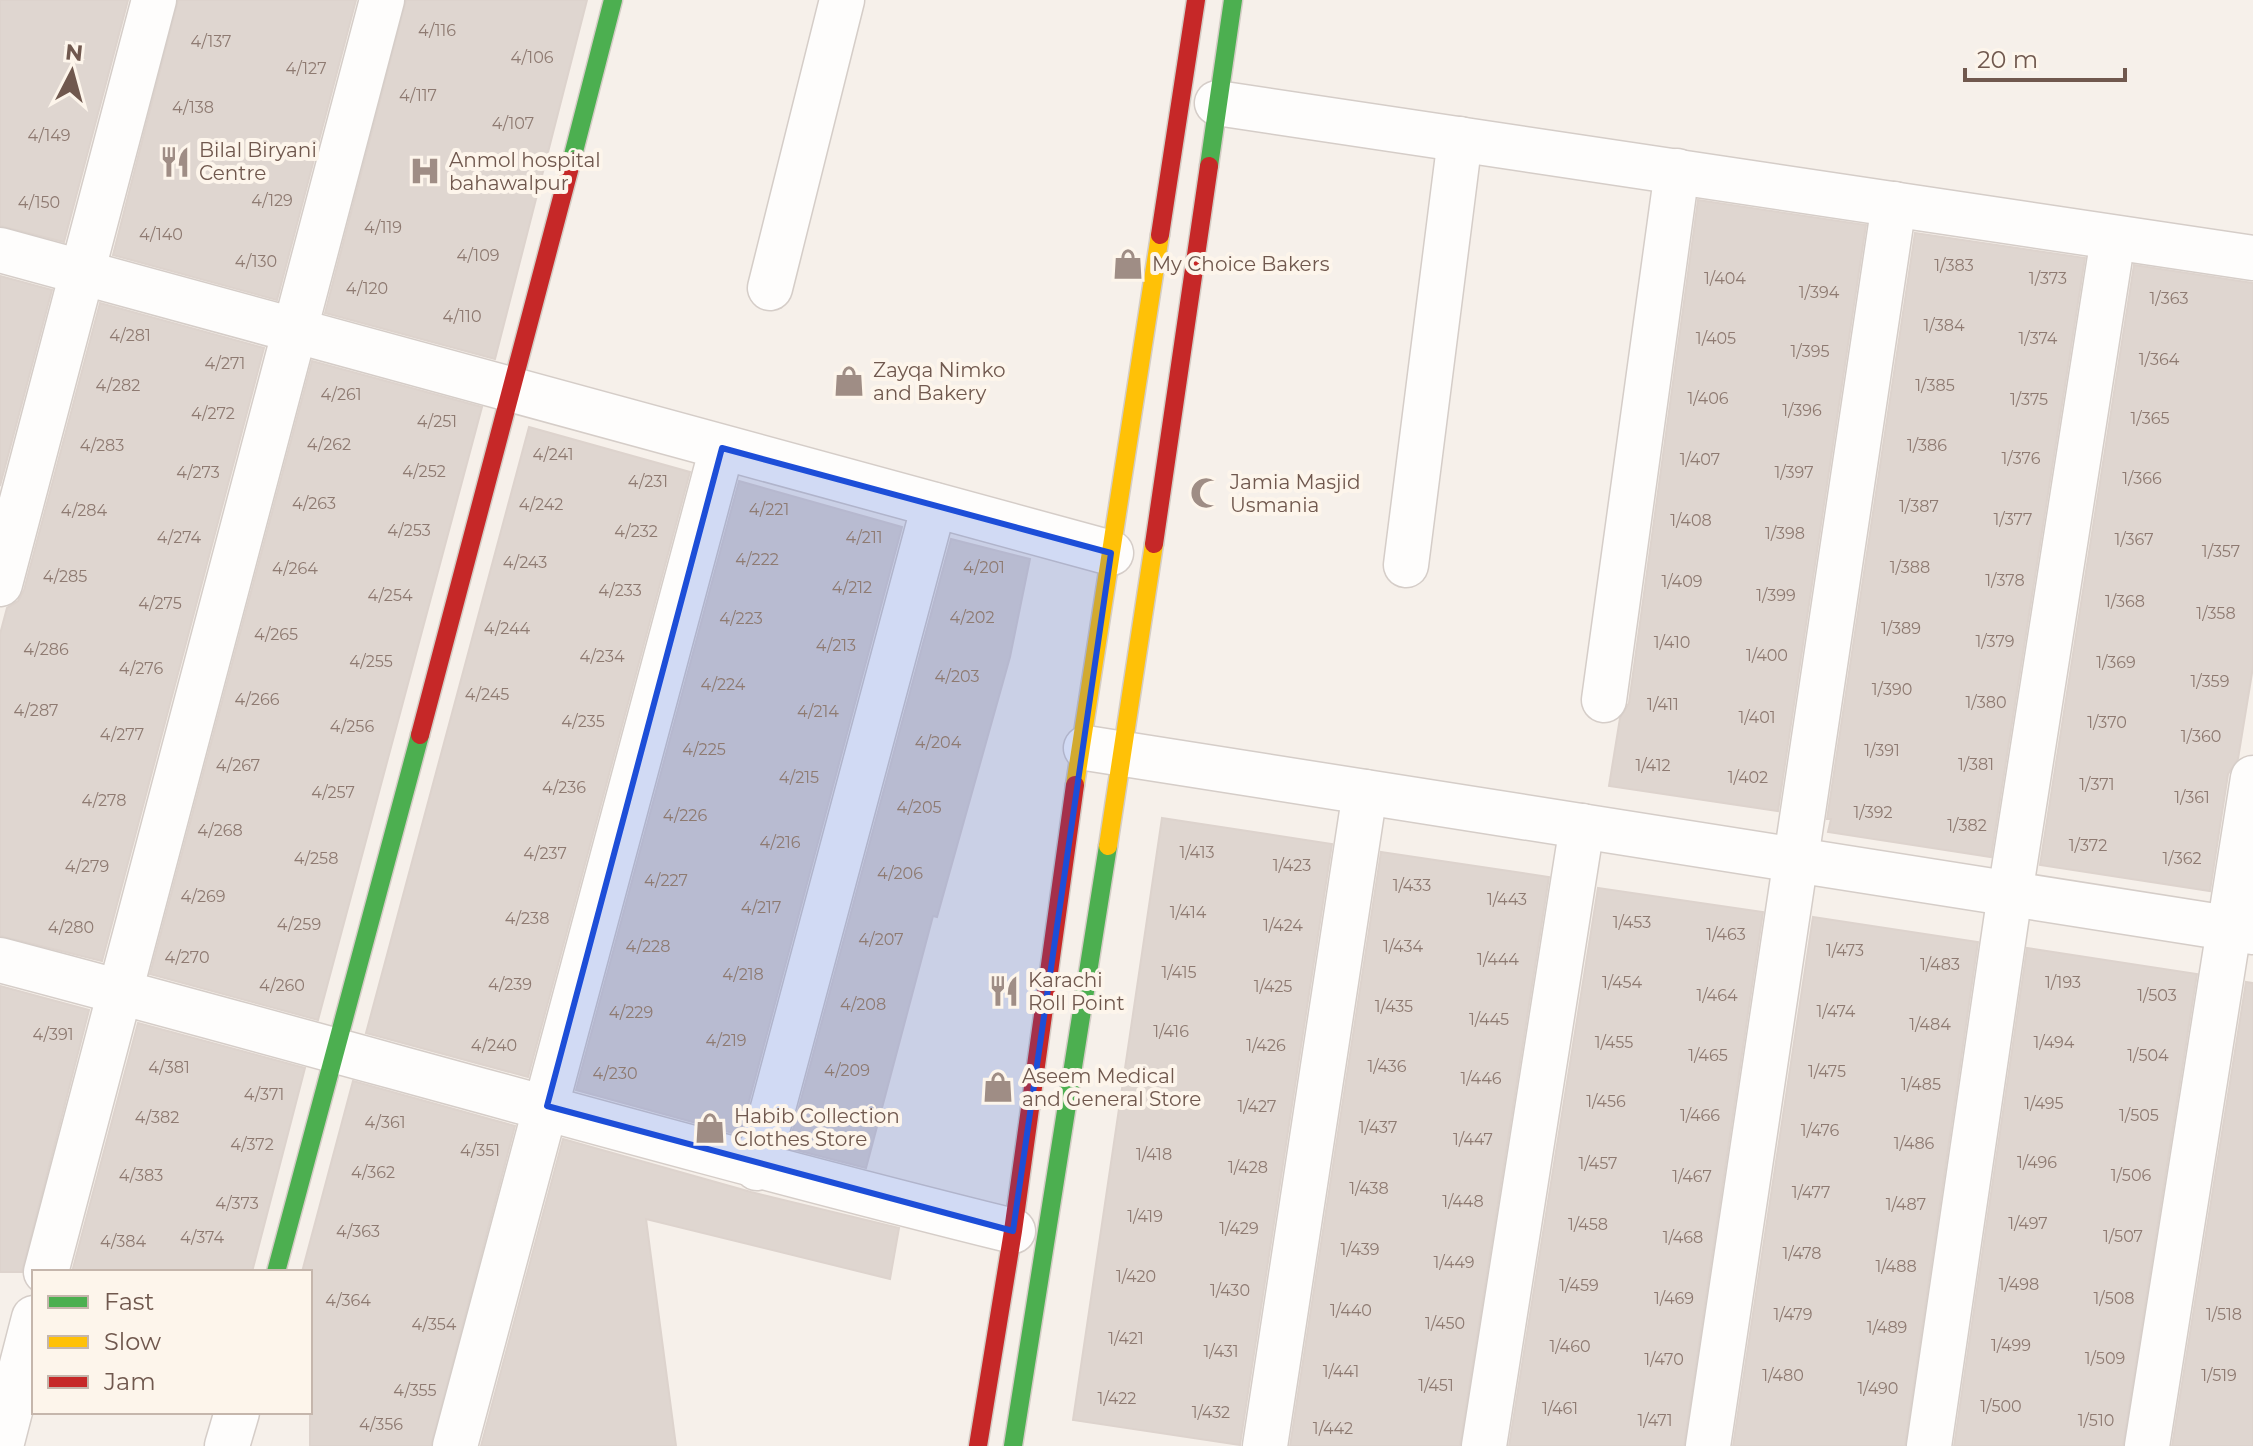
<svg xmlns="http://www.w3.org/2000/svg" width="2253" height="1446" font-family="Montserrat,sans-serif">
  <rect width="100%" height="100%" fill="#f6f0ea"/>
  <!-- building -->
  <g fill="#dfd6d0" stroke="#ddd3cd" stroke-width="2">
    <path d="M0 0H128L64 242 0 226Z"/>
    <path d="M178 0H356L277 300 113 255Z"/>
    <path d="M406 0H587L495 359 325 313Z"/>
    <path d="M1698 200 1866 225 1778 811 1609 786 1620 718 1629 703Z"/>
    <path d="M1915 233 2085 258 1991 857 1828 832 1831 819H1827Z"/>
    <path d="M2134 265 2253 283V667L2238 759 2228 774 2210 891 2040 865Z"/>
    <path d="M0 276 52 290 0 486Z"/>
    <path d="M100 303 264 348 102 961 0 936V634L7 608 18 601 24 590Z"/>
    <path d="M312 361 482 407 318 1020 150 974Z"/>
    <path d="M529 427 690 472 528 1077 366 1033Z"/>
    <path d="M739 481 902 527 740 1135 576 1090Z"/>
    <path d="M951 539 1030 559 1010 657 937 917 933 916 866 1168 788 1148Z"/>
    <path d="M1162 818 1332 844 1240 1445 1073 1420Z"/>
    <path d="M1381 852 1549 877 1460 1446H1290Z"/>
    <path d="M1598 888 1763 912 1684 1446H1509Z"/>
    <path d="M1813 917 1978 942 1905 1446H1733Z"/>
    <path d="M2027 948 2197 974 2123 1446H1954Z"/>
    <path d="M2246 982 2253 983V1446H2172Z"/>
    <path d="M0 986 89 1010 22 1272H0Z"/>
    <path d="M138 1023 305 1068 252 1272H72Z"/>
    <path d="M353 1081 515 1126 431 1446H310V1272H302Z"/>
    <path d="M563 1139 751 1192 899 1228 890 1279 646 1219 676 1446H481Z"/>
  </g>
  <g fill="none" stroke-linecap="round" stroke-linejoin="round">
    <defs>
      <g id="street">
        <path d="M1217 103 2253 258"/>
        <path d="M0 250 1111 553"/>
        <path d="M770 288 842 0"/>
        <path d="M1406 565 1460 139"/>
        <path d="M0 584 154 0"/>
        <path d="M1604 700 1677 171"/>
        <path d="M1086 748 2253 932"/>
        <path d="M0 960C338 1049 674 1147 1013 1231"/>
        <path d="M757 1168 934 505"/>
        <path d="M46 1272 382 0"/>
        <path d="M1 1446 34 1318"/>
        <path d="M227 1446 237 1412"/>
        <path d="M455 1446 722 448"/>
        <path d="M1265 1446 1365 792"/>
        <path d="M1484 1446 1582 826"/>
        <path d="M1708 1446 1894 204"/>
        <path d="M1929 1446 2010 894 2113 238"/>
        <path d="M2147 1446 2253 778"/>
      </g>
      <g id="fast">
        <path d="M1209 166 1233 0"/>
        <path d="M570 167 613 0"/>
        <path d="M276 1272 420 735"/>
        <path d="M1013 1446 1108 846"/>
      </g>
      <g id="slow">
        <path d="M1075 785 1160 235"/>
        <path d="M1108 846 1154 544"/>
      </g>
      <g id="jam">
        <path d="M1160 235 1196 0"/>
        <path d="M1154 544 1209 166"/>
        <path d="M420 735 570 167"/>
        <path d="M978 1446 1013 1231 1075 785"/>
      </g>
    </defs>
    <!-- street casing -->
    <use href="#street" stroke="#d5cdc8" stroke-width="47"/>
    <!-- fast casing -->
    <use href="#fast" stroke="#d4cdc6" stroke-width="21"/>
    <!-- slow casing -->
    <use href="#slow" stroke="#d4cdc6" stroke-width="21"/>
    <!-- jam casing -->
    <use href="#jam" stroke="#d4cdc6" stroke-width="21"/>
    <!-- street -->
    <use href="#street" stroke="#fefdfc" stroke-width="44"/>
    <!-- fast -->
    <use href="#fast" stroke="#4caf50" stroke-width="18"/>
    <!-- slow -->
    <use href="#slow" stroke="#ffc107" stroke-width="18"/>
    <!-- jam -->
    <use href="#jam" stroke="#c62828" stroke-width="18"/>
  </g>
  <!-- marked area -->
  <path fill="#1d4ed8" fill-opacity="0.2" stroke="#1d4ed8" stroke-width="6" stroke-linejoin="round" d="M722 448 1111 553 1013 1231 547 1106Z"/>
  <!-- icons -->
  <defs>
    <symbol id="restaurant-bare" viewBox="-9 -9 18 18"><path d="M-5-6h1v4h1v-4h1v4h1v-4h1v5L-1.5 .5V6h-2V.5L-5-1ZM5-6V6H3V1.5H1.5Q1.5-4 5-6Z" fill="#9f8d85" stroke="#fdf5eb" stroke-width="2.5" paint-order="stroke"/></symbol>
    <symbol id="hospital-bare" viewBox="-9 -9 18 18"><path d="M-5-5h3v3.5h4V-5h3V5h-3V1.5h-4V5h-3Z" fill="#9f8d85" stroke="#fdf5eb" stroke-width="2.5" paint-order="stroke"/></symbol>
    <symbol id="shop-bare" viewBox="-9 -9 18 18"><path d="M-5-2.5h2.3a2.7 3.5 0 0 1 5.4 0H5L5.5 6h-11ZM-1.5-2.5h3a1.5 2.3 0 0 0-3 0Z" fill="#9f8d85" stroke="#fdf5eb" stroke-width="2.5" paint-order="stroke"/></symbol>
    <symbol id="mosque-bare" viewBox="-9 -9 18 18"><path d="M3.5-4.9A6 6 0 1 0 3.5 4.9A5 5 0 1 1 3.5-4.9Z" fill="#9f8d85" stroke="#fdf5eb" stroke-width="2.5" paint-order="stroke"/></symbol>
  </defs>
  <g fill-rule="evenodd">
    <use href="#restaurant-bare" x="153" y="140" width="44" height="44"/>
    <use href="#hospital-bare" x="403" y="149" width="44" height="44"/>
    <use href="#shop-bare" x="1106" y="242" width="44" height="44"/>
    <use href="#shop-bare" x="827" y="359" width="44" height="44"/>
    <use href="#mosque-bare" x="1184" y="471" width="44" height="44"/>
    <use href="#restaurant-bare" x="982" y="969" width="44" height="44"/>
    <use href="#shop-bare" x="976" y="1065" width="44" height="44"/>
    <use href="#shop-bare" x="688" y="1106" width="44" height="44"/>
  </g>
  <g text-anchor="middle" stroke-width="8" stroke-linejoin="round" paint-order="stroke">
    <!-- number labels -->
    <g font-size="16" fill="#8e7a71">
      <text x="437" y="36">4/116</text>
      <text x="211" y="47">4/137</text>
      <text x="532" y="63">4/106</text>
      <text x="306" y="74">4/127</text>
      <text x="418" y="101">4/117</text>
      <text x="193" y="113">4/138</text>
      <text x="513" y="129">4/107</text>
      <text x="49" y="141">4/149</text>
      <text x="272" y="206">4/129</text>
      <text x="39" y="208">4/150</text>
      <text x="383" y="233">4/119</text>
      <text x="161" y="240">4/140</text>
      <text x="478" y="261">4/109</text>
      <text x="256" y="267">4/130</text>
      <text x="1954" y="271">1/383</text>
      <text x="1725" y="284">1/404</text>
      <text x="2048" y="284">1/373</text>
      <text x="367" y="294">4/120</text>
      <text x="1819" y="298">1/394</text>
      <text x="2169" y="304">1/363</text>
      <text x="462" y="322">4/110</text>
      <text x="1944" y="331">1/384</text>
      <text x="130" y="341">4/281</text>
      <text x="1716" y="344">1/405</text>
      <text x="2038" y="344">1/374</text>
      <text x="1810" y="357">1/395</text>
      <text x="2159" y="365">1/364</text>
      <text x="225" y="369">4/271</text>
      <text x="118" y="391">4/282</text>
      <text x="1935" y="391">1/385</text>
      <text x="341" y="400">4/261</text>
      <text x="1708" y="404">1/406</text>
      <text x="2029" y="405">1/375</text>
      <text x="1802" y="416">1/396</text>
      <text x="213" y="419">4/272</text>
      <text x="2150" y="424">1/365</text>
      <text x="437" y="427">4/251</text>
      <text x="329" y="450">4/262</text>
      <text x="102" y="451">4/283</text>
      <text x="1927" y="451">1/386</text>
      <text x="553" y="460">4/241</text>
      <text x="2021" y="464">1/376</text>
      <text x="1700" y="465">1/407</text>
      <text x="424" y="477">4/252</text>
      <text x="198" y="478">4/273</text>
      <text x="1794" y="478">1/397</text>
      <text x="2142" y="484">1/366</text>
      <text x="648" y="487">4/231</text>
      <text x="314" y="509">4/263</text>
      <text x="541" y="510">4/242</text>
      <text x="1919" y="512">1/387</text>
      <text x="769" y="515">4/221</text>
      <text x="84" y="516">4/284</text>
      <text x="2013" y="525">1/377</text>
      <text x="1691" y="526">1/408</text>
      <text x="409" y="536">4/253</text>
      <text x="636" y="537">4/232</text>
      <text x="1785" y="539">1/398</text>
      <text x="179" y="543">4/274</text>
      <text x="864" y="543">4/211</text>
      <text x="2134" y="545">1/367</text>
      <text x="2221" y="557">1/357</text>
      <text x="757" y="565">4/222</text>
      <text x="525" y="568">4/243</text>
      <text x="984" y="573">4/201</text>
      <text x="1910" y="573">1/388</text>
      <text x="295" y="574">4/264</text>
      <text x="65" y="582">4/285</text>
      <text x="2005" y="586">1/378</text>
      <text x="1682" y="587">1/409</text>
      <text x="852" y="593">4/212</text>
      <text x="620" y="596">4/233</text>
      <text x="390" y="601">4/254</text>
      <text x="1776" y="601">1/399</text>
      <text x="2125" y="607">1/368</text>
      <text x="160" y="609">4/275</text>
      <text x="2216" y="619">1/358</text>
      <text x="972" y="623">4/202</text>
      <text x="741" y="624">4/223</text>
      <text x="507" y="634">4/244</text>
      <text x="1901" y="634">1/389</text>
      <text x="276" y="640">4/265</text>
      <text x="1995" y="647">1/379</text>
      <text x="1672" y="648">1/410</text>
      <text x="836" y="651">4/213</text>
      <text x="46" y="655">4/286</text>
      <text x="1767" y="661">1/400</text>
      <text x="602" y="662">4/234</text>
      <text x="371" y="667">4/255</text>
      <text x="2116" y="668">1/369</text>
      <text x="141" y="674">4/276</text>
      <text x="957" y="682">4/203</text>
      <text x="2210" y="687">1/359</text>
      <text x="723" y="690">4/224</text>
      <text x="1892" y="695">1/390</text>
      <text x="487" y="700">4/245</text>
      <text x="257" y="705">4/266</text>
      <text x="1986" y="708">1/380</text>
      <text x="1663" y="710">1/411</text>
      <text x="36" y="716">4/287</text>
      <text x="818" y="717">4/214</text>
      <text x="1757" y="723">1/401</text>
      <text x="583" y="727">4/235</text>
      <text x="2107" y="728">1/370</text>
      <text x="352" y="732">4/256</text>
      <text x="122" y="740">4/277</text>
      <text x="2201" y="742">1/360</text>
      <text x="938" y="748">4/204</text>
      <text x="704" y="755">4/225</text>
      <text x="1882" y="756">1/391</text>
      <text x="1976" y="770">1/381</text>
      <text x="238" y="771">4/267</text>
      <text x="1653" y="771">1/412</text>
      <text x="799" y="783">4/215</text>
      <text x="1748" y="783">1/402</text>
      <text x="2097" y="790">1/371</text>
      <text x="564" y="793">4/236</text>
      <text x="333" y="798">4/257</text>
      <text x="2192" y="803">1/361</text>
      <text x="104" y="806">4/278</text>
      <text x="919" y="813">4/205</text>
      <text x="1873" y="818">1/392</text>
      <text x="685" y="821">4/226</text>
      <text x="1967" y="831">1/382</text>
      <text x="220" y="836">4/268</text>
      <text x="780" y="848">4/216</text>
      <text x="2088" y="851">1/372</text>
      <text x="1197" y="858">1/413</text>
      <text x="545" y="859">4/237</text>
      <text x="316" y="864">4/258</text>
      <text x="2182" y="864">1/362</text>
      <text x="1292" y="871">1/423</text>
      <text x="87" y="872">4/279</text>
      <text x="900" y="879">4/206</text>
      <text x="666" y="886">4/227</text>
      <text x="1412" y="891">1/433</text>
      <text x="203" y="902">4/269</text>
      <text x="1507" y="905">1/443</text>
      <text x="761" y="913">4/217</text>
      <text x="1188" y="918">1/414</text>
      <text x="527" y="924">4/238</text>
      <text x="1632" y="928">1/453</text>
      <text x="299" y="930">4/259</text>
      <text x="1283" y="931">1/424</text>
      <text x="71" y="933">4/280</text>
      <text x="1726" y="940">1/463</text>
      <text x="881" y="945">4/207</text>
      <text x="648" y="952">4/228</text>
      <text x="1403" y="952">1/434</text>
      <text x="1845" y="956">1/473</text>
      <text x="187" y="963">4/270</text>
      <text x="1498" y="965">1/444</text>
      <text x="1940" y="970">1/483</text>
      <text x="1179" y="978">1/415</text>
      <text x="743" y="980">4/218</text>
      <text x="1622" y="988">1/454</text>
      <text x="2063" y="988">1/193</text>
      <text x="510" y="990">4/239</text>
      <text x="282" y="991">4/260</text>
      <text x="1273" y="992">1/425</text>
      <text x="1717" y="1001">1/464</text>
      <text x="2157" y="1001">1/503</text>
      <text x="863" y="1010">4/208</text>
      <text x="1394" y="1012">1/435</text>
      <text x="1836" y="1017">1/474</text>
      <text x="631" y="1018">4/229</text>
      <text x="1489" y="1025">1/445</text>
      <text x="1930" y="1030">1/484</text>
      <text x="1171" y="1037">1/416</text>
      <text x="53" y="1040">4/391</text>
      <text x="726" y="1046">4/219</text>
      <text x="1614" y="1048">1/455</text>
      <text x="2054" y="1048">1/494</text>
      <text x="494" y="1051">4/240</text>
      <text x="1266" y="1051">1/426</text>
      <text x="1708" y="1061">1/465</text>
      <text x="2148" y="1061">1/504</text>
      <text x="1387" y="1072">1/436</text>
      <text x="169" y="1073">4/381</text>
      <text x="847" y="1076">4/209</text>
      <text x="1827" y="1077">1/475</text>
      <text x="615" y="1079">4/230</text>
      <text x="1481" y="1084">1/446</text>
      <text x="1921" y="1090">1/485</text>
      <text x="264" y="1100">4/371</text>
      <text x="1606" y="1107">1/456</text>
      <text x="2044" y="1109">1/495</text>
      <text x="1257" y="1112">1/427</text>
      <text x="1700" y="1121">1/466</text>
      <text x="2139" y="1121">1/505</text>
      <text x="157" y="1123">4/382</text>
      <text x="385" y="1128">4/361</text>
      <text x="1378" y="1133">1/437</text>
      <text x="1820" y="1136">1/476</text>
      <text x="1473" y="1145">1/447</text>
      <text x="1914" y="1149">1/486</text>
      <text x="252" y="1150">4/372</text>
      <text x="480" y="1156">4/351</text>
      <text x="1154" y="1160">1/418</text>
      <text x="2037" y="1168">1/496</text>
      <text x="1598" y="1169">1/457</text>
      <text x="1248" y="1173">1/428</text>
      <text x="373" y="1178">4/362</text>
      <text x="141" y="1181">4/383</text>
      <text x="2131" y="1181">1/506</text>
      <text x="1692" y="1182">1/467</text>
      <text x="1369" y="1194">1/438</text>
      <text x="1811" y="1198">1/477</text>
      <text x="1463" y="1207">1/448</text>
      <text x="237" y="1209">4/373</text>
      <text x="1906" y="1210">1/487</text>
      <text x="1145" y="1222">1/419</text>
      <text x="2028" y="1229">1/497</text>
      <text x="1588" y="1230">1/458</text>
      <text x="1239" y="1234">1/429</text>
      <text x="358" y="1237">4/363</text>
      <text x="2123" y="1242">1/507</text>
      <text x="202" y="1243">4/374</text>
      <text x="1683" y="1243">1/468</text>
      <text x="123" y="1247">4/384</text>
      <text x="1360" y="1255">1/439</text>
      <text x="1802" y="1259">1/478</text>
      <text x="1454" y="1268">1/449</text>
      <text x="1896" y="1272">1/488</text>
      <text x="1136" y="1282">1/420</text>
      <text x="2019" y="1290">1/498</text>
      <text x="1579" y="1291">1/459</text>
      <text x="1230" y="1296">1/430</text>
      <text x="1674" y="1304">1/469</text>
      <text x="2114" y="1304">1/508</text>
      <text x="348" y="1306">4/364</text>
      <text x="1351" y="1316">1/440</text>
      <text x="1793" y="1320">1/479</text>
      <text x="2224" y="1320">1/518</text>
      <text x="1445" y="1329">1/450</text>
      <text x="434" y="1330">4/354</text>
      <text x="1887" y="1333">1/489</text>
      <text x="1126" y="1344">1/421</text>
      <text x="2011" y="1351">1/499</text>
      <text x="1570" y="1352">1/460</text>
      <text x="1221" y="1357">1/431</text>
      <text x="2105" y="1364">1/509</text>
      <text x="1664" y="1365">1/470</text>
      <text x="1341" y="1377">1/441</text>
      <text x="1783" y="1381">1/480</text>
      <text x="2219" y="1381">1/519</text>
      <text x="1436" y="1391">1/451</text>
      <text x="1878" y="1394">1/490</text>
      <text x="415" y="1396">4/355</text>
      <text x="1117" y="1404">1/422</text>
      <text x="2001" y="1412">1/500</text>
      <text x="1560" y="1414">1/461</text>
      <text x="1211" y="1418">1/432</text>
      <text x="1655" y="1426">1/471</text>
      <text x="2096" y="1426">1/510</text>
      <text x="381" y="1430">4/356</text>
      <text x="1333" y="1434">1/442</text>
    </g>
    <!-- poi labels -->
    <g font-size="20" fill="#70584e" stroke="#fdf5eb" text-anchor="start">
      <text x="199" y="157">Bilal Biryani<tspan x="199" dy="23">Centre</tspan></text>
      <text x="449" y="167">Anmol hospital<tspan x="449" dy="23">bahawalpur</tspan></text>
      <text x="1152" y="271">My Choice Bakers</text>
      <text x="873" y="377">Zayqa Nimko<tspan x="873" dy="23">and Bakery</tspan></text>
      <text x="1230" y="489">Jamia Masjid<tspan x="1230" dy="23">Usmania</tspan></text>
      <text x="1028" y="987">Karachi<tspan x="1028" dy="23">Roll Point</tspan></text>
      <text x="1022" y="1083">Aseem Medical<tspan x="1022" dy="23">and General Store</tspan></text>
      <text x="734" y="1123">Habib Collection<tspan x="734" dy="23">Clothes Store</tspan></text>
    </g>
  </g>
  <!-- legend -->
  <rect x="32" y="1270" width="280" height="144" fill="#fdf5eb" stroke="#c5b6ac" stroke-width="2"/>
  <rect x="48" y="1296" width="40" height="12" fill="#4caf50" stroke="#c5b6ac" stroke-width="2"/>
  <text x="104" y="1310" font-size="24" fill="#70584e">Fast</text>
  <rect x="48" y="1336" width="40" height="12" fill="#ffc107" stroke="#c5b6ac" stroke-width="2"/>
  <text x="104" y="1350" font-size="24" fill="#70584e">Slow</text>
  <rect x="48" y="1376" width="40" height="12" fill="#c62828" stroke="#c5b6ac" stroke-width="2"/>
  <text x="104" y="1390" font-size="24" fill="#70584e">Jam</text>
  <!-- north arrow -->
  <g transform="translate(72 72) rotate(6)" stroke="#fdf5eb" stroke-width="6" paint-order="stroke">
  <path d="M0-6L14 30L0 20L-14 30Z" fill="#70584e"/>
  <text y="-12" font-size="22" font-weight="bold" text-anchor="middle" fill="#70584e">N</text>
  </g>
  <!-- scale -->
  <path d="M1965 68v12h160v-12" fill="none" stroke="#70584e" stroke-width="4"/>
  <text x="1977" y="68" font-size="24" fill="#70584e" stroke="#fdf5eb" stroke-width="6" paint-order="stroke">20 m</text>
</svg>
